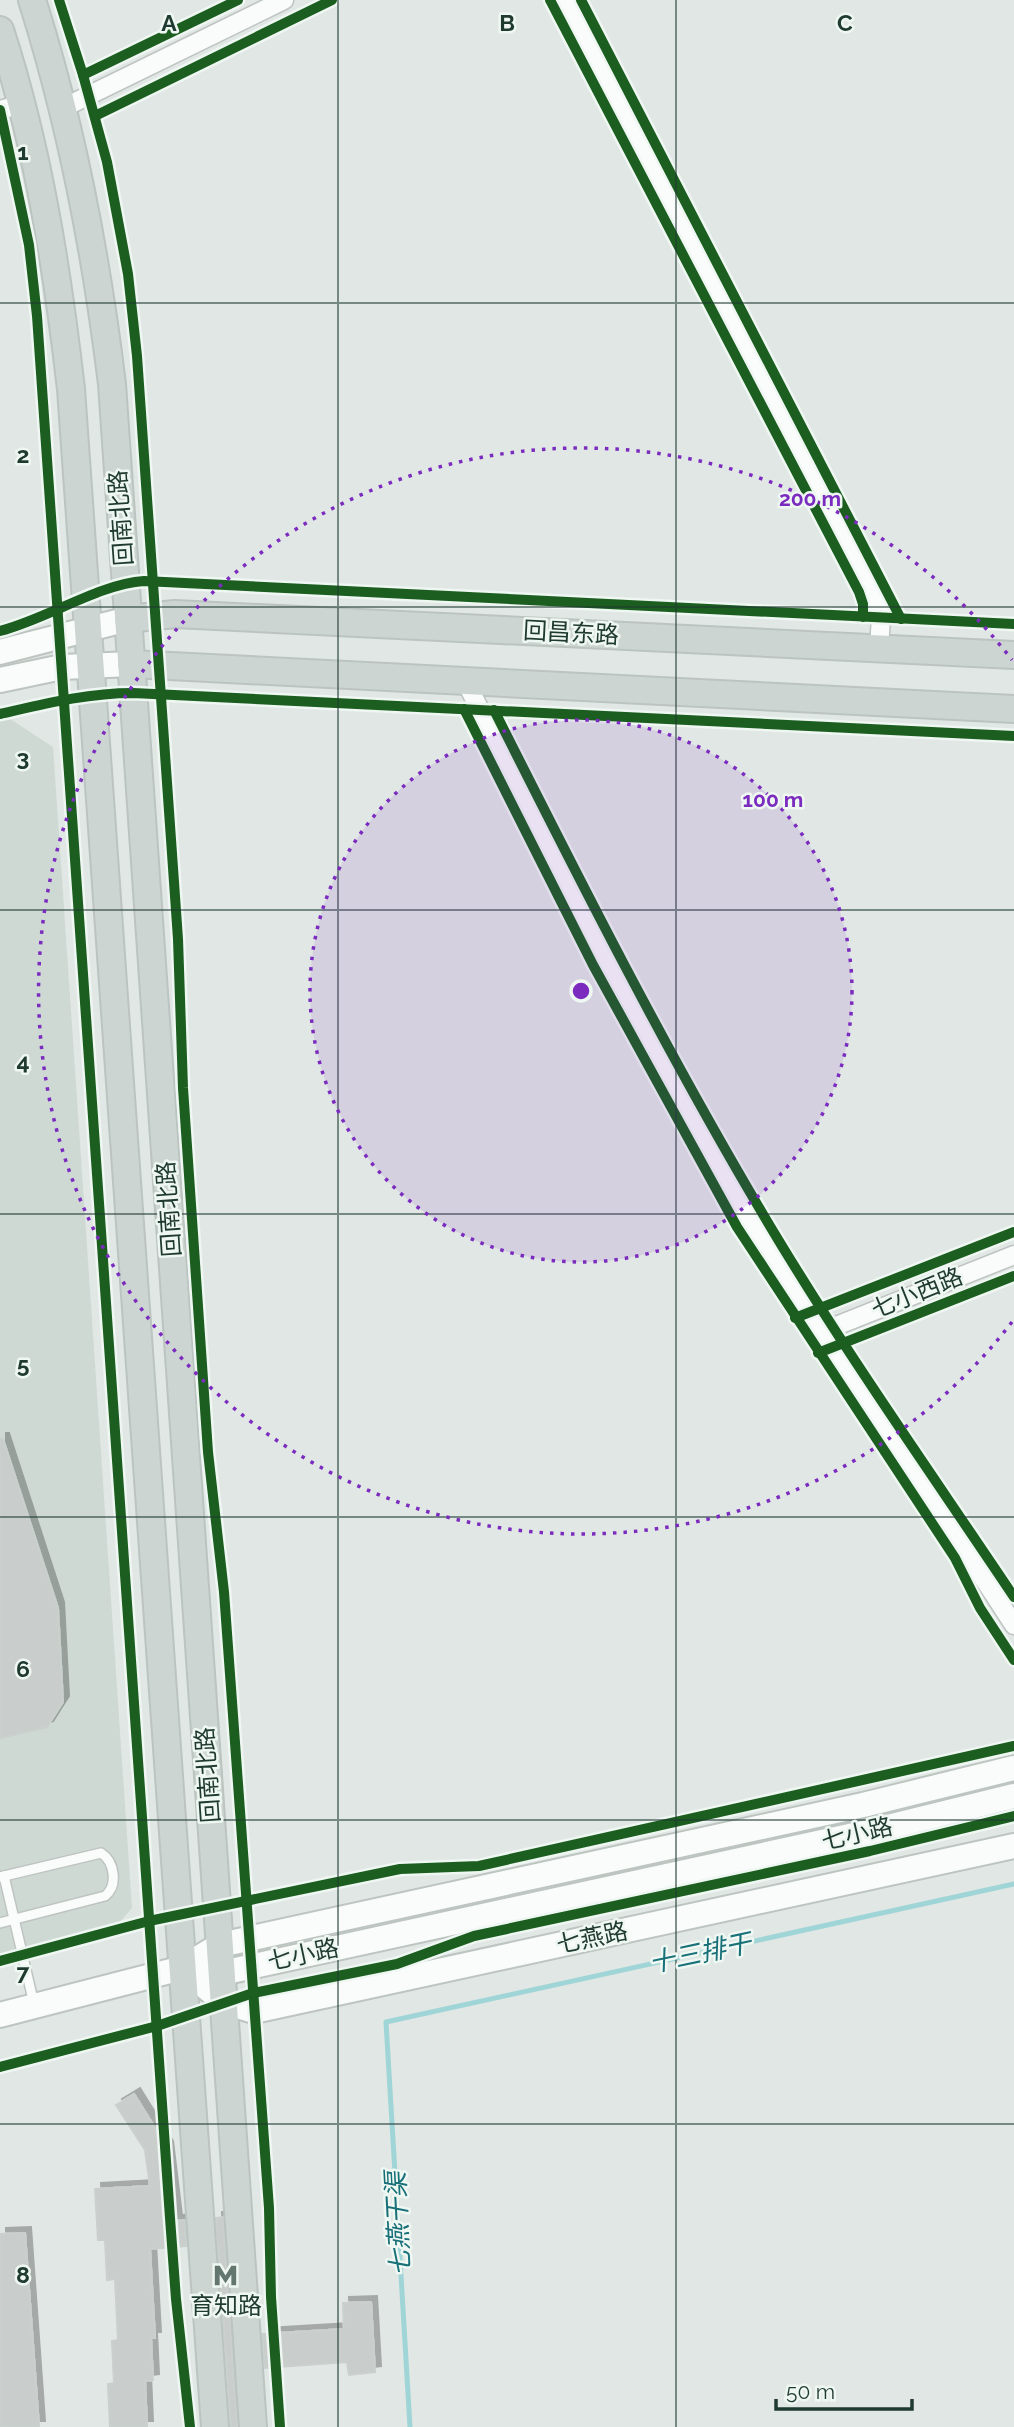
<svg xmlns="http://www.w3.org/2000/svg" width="1014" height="2427" font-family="Raleway,'Noto Sans SC',sans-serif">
  <defs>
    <filter id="shadow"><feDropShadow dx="6" dy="-6" stdDeviation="0" flood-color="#0004"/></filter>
  </defs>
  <rect width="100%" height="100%" fill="#e1e7e4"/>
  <!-- built -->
  <path fill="#ced9d4" d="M4 715 53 747 132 1908 119 1923 0 1956V716Z"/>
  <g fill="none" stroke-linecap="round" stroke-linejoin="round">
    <!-- stream -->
    <path stroke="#a0d5d7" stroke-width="5" d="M410 2427 386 2022 1014 1884"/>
  </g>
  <!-- building -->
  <g fill="#c9cecc" stroke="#cad0cd" stroke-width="2" filter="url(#shadow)">
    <path d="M0 1439H3L58 1608 63 1702 47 1727 0 1738Z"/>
    <path d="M134 2094 167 2147 176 2221 185 2220 186 2246 150 2249 155 2338H151L153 2380 145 2381 147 2427H110L108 2384 114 2383 112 2341 118 2340 115 2279 107 2280 105 2240H98L95 2189 150 2186 145 2150 116 2105Z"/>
    <path d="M223 2217 237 2427H231L216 2218Z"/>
    <path d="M25 2233 39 2427H1L0 2234Z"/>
    <path d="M371 2302 375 2372 349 2375 347 2362 265 2368 262 2334 344 2329 343 2303Z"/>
  </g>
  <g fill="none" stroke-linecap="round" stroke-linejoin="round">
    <defs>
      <g id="lane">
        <path d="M4 1876 34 2004"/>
        <path d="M0 1877 101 1853C115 1862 118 1886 105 1896L0 1923"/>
      </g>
      <g id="street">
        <path d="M565 0 874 595 881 617 879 648"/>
        <path d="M63 108 284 0"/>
        <path d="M0 110 22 104"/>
        <path d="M466 682 604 959 680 1099 752 1223 1014 1625"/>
        <path d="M821 1332 1014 1255"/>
      </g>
      <g id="secondary">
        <path d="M0 652 128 619"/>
        <path d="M0 680 62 667 131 664"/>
        <path d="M182 1968 224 2002 254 2011 1014 1846"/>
        <path d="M204 1970 222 1973 868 1832 1014 1796"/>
        <path d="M0 2015 182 1968 220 1945 863 1805 1014 1768"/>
      </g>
      <g id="primary">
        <path d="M32 0C72 126 96 253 112 384L253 2427"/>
        <path d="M0 30C38 147 57 267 71 389L215 2427"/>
        <path d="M128 619 175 614 1014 655"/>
        <path d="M131 664 1014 709"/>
      </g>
    </defs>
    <!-- lane casing -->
    <use href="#lane" stroke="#bec4c1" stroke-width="12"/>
    <!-- street casing -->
    <use href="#street" stroke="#bec4c1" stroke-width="21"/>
    <!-- secondary casing -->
    <use href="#secondary" stroke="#bdc5c1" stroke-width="28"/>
    <!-- primary casing -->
    <use href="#primary" stroke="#bbc4c1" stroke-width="30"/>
    <!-- lane -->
    <use href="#lane" stroke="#fafbfb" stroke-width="9"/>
    <!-- street -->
    <use href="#street" stroke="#fafbfb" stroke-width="18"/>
    <!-- secondary -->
    <use href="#secondary" stroke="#fafbfb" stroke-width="24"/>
    <!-- primary -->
    <use href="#primary" stroke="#ccd5d1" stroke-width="26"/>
    <defs>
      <g id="cycleway">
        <path d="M59 0 83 75 107 162 128 274 137 356 178 939 183 1088 208 1452 224 1592 269 2208 271 2297 280 2427"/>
        <path d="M550 0 859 592 863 604V617"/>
        <path d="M581 0 901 619"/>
        <path d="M83 75 238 0"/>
        <path d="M0 110 29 245 37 316 170 2218 176 2299 190 2427"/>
        <path d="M95 116 332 0"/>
        <path d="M0 631C47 619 99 584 144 581L1014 624"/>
        <path d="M464 709 593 965 737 1227 955 1558 980 1608 1014 1660"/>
        <path d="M494 710C580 881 666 1051 764 1216 841 1346 929 1470 1014 1597"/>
        <path d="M0 714C44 704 87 693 133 693L1014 736"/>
        <path d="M795 1318 1014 1232"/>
        <path d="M818 1353 1014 1276"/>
        <path d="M0 1961 149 1921 400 1869 479 1866 1014 1746"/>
        <path d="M0 2067 157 2026 253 1993 397 1964 474 1936 870 1851 1014 1816"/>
      </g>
    </defs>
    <!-- cycleway casing -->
    <use href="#cycleway" stroke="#eff7f2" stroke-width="15"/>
    <!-- cycleway -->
    <use href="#cycleway" stroke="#1b5e20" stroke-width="10"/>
  </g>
  <!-- grid -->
  <path fill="none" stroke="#1f3a31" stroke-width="2" stroke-opacity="0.55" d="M338 0V2427M676 0V2427M0 303H1014M0 607H1014M0 910H1014M0 1214H1014M0 1517H1014M0 1820H1014M0 2124H1014"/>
  <!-- distance rings -->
  <circle cx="581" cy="991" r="271" fill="#7b2cbf" fill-opacity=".12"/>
  <g fill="none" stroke="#7b2cbf" stroke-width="3.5" stroke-dasharray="3.5 7">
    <circle cx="581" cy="991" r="271"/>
    <path d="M1012 1322A543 543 0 1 1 1012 660"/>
  </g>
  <!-- icons -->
  <defs>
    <symbol id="metro-bare" viewBox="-9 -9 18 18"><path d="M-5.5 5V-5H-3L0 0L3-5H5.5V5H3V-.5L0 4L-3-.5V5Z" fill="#637770" stroke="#eff7f2" stroke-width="2.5" paint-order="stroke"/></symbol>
  </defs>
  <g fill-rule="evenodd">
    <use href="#metro-bare" x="208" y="2258" width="35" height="35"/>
  </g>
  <g text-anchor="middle" stroke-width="5" stroke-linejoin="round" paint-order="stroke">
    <!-- street labels -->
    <g font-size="24" fill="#1f3a31" stroke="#eff7f2">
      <text transform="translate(121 518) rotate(-94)" y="8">回南北路</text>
      <text transform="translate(571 633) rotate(3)" y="8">回昌东路</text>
      <text transform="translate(169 1209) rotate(-94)" y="8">回南北路</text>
      <text transform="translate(917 1293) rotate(-22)" y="8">七小西路</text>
      <text transform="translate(208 1775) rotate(-94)" y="8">回南北路</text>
      <text transform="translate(857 1834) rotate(-13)" y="8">七小路</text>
      <text transform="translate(592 1938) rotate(-12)" y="8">七燕路</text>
      <text transform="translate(303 1955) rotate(-12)" y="8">七小路</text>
    </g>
    <!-- poi labels -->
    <g font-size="24" fill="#1f3a31" stroke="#eff7f2">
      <text x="226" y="2314">育知路</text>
    </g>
    <!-- water labels -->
    <g font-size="26" font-style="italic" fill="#187078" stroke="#eff7f2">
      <text transform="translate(700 1953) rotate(-12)" y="9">十三排干</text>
      <text transform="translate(398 2224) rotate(-93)" y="9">七燕干渠</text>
    </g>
  </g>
  <g font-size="23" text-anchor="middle" font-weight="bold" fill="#1f3a31" stroke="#eff7f2" stroke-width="5" stroke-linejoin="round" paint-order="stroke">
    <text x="169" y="31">A</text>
    <text x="507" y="31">B</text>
    <text x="845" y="31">C</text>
    <text x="23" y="160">1</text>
    <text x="23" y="463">2</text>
    <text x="23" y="766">3</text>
    <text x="23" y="1070">4</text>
    <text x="23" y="1373">5</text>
    <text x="23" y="1677">6</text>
    <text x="23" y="1980">7</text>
    <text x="23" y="2283">8</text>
  </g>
  <circle cx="581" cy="991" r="10" fill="#7b2cbf" stroke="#eff7f2" stroke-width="3.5"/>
  <g font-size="21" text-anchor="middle" font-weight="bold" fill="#7b2cbf" stroke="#eff7f2" stroke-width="5" stroke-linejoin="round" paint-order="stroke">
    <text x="810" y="506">200 m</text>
    <text x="773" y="807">100 m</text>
  </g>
  <!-- scale -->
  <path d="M776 2399v10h136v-10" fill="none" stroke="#1f3a31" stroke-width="3.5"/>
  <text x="786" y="2399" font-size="21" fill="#1f3a31" stroke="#eff7f2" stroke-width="5" paint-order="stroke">50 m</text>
</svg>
